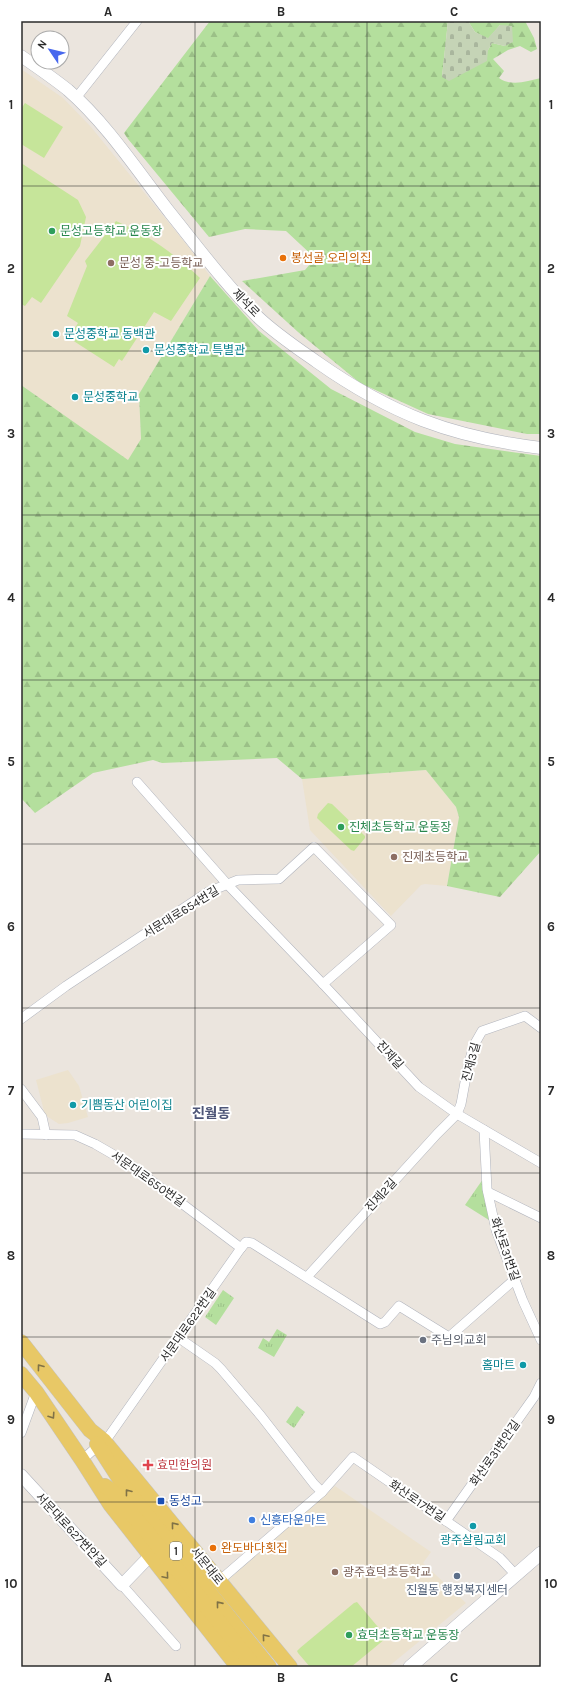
<svg xmlns="http://www.w3.org/2000/svg" width="562" height="1688" font-family="Karla,'Noto Sans KR',sans-serif">
  <defs>
    <pattern id="forest-firs" width="22" height="20" patternUnits="userSpaceOnUse"><rect width="22" height="20" fill="#b4df9d"/><path d="M5 1l3.5 6h-7zM16 11l3.5 6h-7z" fill="#9bc087"/></pattern>
    <pattern id="cemetery-stones" width="16" height="16" patternUnits="userSpaceOnUse"><rect width="16" height="16" fill="#c5d4b6"/><path d="M2 7V4a2 2 0 0 1 4 0v3zM10 15v-3a2 2 0 0 1 4 0v3z" fill="#a9b69d"/></pattern>
    <pattern id="park-tufts" width="24" height="20" patternUnits="userSpaceOnUse"><rect width="24" height="20" fill="#b4df9d"/><path d="M3 7l-1-3M5 7V3M7 7l1-3M15 17l-1-3M17 17v-4M19 17l1-3" fill="none" stroke="#9bc087"/></pattern>
  </defs>
  <rect width="100%" height="100%" fill="#ebe5de"/>
  <!-- education -->
  <g fill="#ece2ce">
    <path d="M21 69 63 98 91 127 190 249 210 276 139 394 141 439 128 461 21 385Z"/>
    <path d="M426 770 456 807 459 817 447 886 425 884 421 885 391 916 310 830 302 779Z"/>
    <path d="M68 1070 79 1086 88 1117 68 1123 59 1124 45 1115 36 1080Z"/>
    <path d="M335 1486 431 1552 423 1563 466 1603 388 1667H299L228 1580Z"/>
  </g>
  <!-- forest -->
  <g fill="url(#forest-firs)">
    <path d="M210 21H448L442 77 488 50 492 43 505 46 500 25 488 39 475 32 468 21H525L534 38 537 49 531 52 520 46 508 50 493 59 504 71 499 78C512 87 527 81 541 78V434H527L428 414 360 383 298 332 242 281 305 270 315 258 286 231 245 229 209 237 128 139 124 133Z"/>
    <path d="M210 276 259 331 331 389 415 432 455 444 541 456V851L500 897 447 886 459 817 456 807 426 770 302 779 277 758 162 763 153 760 93 773 35 813 21 798V385L128 460 141 439 139 394Z"/>
  </g>
  <!-- cemetery -->
  <path fill="url(#cemetery-stones)" d="M448 21H468L475 32 488 38 500 25 512 26 513 42 505 46 492 43 488 50 487 61 449 81 442 77Z"/>
  <!-- park -->
  <g fill="url(#park-tufts)">
    <path d="M483 1179 492 1222 465 1205Z"/>
    <path d="M223 1290 234 1298 216 1325 205 1317Z"/>
    <path d="M277 1329 287 1335 274 1357 258 1348 263 1338 269 1342Z"/>
    <path d="M297 1406 305 1412 294 1428 286 1422Z"/>
  </g>
  <!-- pitch -->
  <g fill="#c6e59a">
    <path d="M25 103 63 127 44 158 21 144V109Z"/>
    <path d="M21 163 78 200 86 217 80 246 41 303 32 297 25 306 21 304Z"/>
    <path d="M116 221C147 234 176 255 200 278L171 321 154 312 122 361 119 359 114 367 69 338 78 323 67 316 87 266 85 261Z"/>
    <path d="M328 803 332 804 365 836V838L354 851 351 850 317 818 318 814Z"/>
    <path d="M357 1602 383 1633 385 1639 351 1667H310L298 1653 297 1651 300 1648 354 1603Z"/>
  </g>
  <g fill="none" stroke-linecap="round" stroke-linejoin="round">
    <defs>
      <g id="minor">
        <path d="M76 98 137 21"/>
        <path d="M137 782 227 884 323 984 419 1087 457 1114 541 1163"/>
        <path d="M21 1019 66 986 208 892 238 880 279 879 314 847 391 925 323 984"/>
        <path d="M21 1089 42 1117 46 1135"/>
        <path d="M484 1130 487 1189 496 1230 523 1301 541 1340"/>
        <path d="M21 1134 75 1135 95 1144 128 1163 241 1248"/>
        <path d="M488 1192 541 1218"/>
        <path d="M307 1277 437 1134 457 1114 461 1104 468 1066 474 1045 482 1031 525 1016 541 1028"/>
        <path d="M179 1338 215 1363 221 1369 261 1416 314 1484 322 1492"/>
        <path d="M21 1433 36 1392"/>
        <path d="M82 1460 109 1436 241 1248 246 1242 252 1243 380 1324 385 1322 399 1306 449 1337 515 1279"/>
        <path d="M446 1521 534 1397 541 1383"/>
        <path d="M219 1581 322 1492 353 1457 500 1558 516 1575"/>
        <path d="M122 1585 176 1646"/>
      </g>
      <g id="tertiary">
        <path d="M21 56C37 67 53 78 68 90 108 125 138 172 171 214 199 249 226 285 258 317 276 334 297 348 317 362 391 414 451 437 541 448"/>
        <path d="M21 1475 122 1585 150 1556"/>
      </g>
      <path id="secondary" d="M410 1667 541 1553"/>
      <g id="primary">
        <path d="M21 1342 90 1430 104 1441 290 1667"/>
        <path d="M21 1374 36 1392 82 1460 110 1504 238 1667"/>
        <path d="M97 1444 126 1489 269 1667"/>
        <path d="M105 1486 112 1491 148 1533 255 1667"/>
      </g>
    </defs>
    <!-- minor casing -->
    <use href="#minor" stroke="#b1b4bd" stroke-width="10"/>
    <!-- tertiary casing -->
    <use href="#tertiary" stroke="#b1b4bd" stroke-width="13"/>
    <!-- secondary casing -->
    <use href="#secondary" stroke="#b1b4bd" stroke-width="14"/>
    <!-- primary casing -->
    <use href="#primary" stroke="#c4c4c4" stroke-width="16"/>
    <!-- minor -->
    <use href="#minor" stroke="#fff" stroke-width="9"/>
    <!-- tertiary -->
    <use href="#tertiary" stroke="#fff" stroke-width="12"/>
    <!-- secondary -->
    <use href="#secondary" stroke="#fff" stroke-width="13"/>
    <!-- primary -->
    <use href="#primary" stroke="#e8c866" stroke-width="15"/>
  </g>
  <!-- one-way arrows -->
  <defs><path id="oneway-chevron" d="M-2-3.5L2.5 0L-2 3.5" fill="none" stroke-width="1.6" stroke-linecap="round" stroke-linejoin="round"/></defs>
  <g stroke="#807246">
    <use href="#oneway-chevron" transform="translate(40 1367) rotate(-127)"/>
    <use href="#oneway-chevron" transform="translate(52 1416) rotate(56)"/>
    <use href="#oneway-chevron" transform="translate(128 1492) rotate(-128)"/>
    <use href="#oneway-chevron" transform="translate(174 1525) rotate(-129)"/>
    <use href="#oneway-chevron" transform="translate(166 1576) rotate(50)"/>
    <use href="#oneway-chevron" transform="translate(219 1604) rotate(-129)"/>
    <use href="#oneway-chevron" transform="translate(265 1637) rotate(-130)"/>
  </g>
  <!-- grid -->
  <path fill="none" stroke="#2b2b2b" stroke-width="1" stroke-opacity="0.55" d="M195 21V1667M367 21V1667M21 186H541M21 351H541M21 515H541M21 680H541M21 844H541M21 1008H541M21 1173H541M21 1337H541M21 1502H541"/>
  <!-- markers -->
  <g fill="#2e9e5b" stroke="#fff" stroke-width="1.5">
    <circle cx="52" cy="231" r="4"/>
    <circle cx="341" cy="827" r="4"/>
    <circle cx="349" cy="1635" r="4"/>
  </g>
  <g fill="#e8710a" stroke="#fff" stroke-width="1.5">
    <circle cx="283" cy="258" r="4"/>
    <circle cx="213" cy="1548" r="4"/>
  </g>
  <g fill="#8d6e63" stroke="#fff" stroke-width="1.5">
    <circle cx="111" cy="263" r="4"/>
    <circle cx="394" cy="857" r="4"/>
    <circle cx="335" cy="1572" r="4"/>
  </g>
  <g fill="#0f9aa8" stroke="#fff" stroke-width="1.5">
    <circle cx="56" cy="334" r="4"/>
    <circle cx="146" cy="350" r="4"/>
    <circle cx="75" cy="397" r="4"/>
    <circle cx="73" cy="1105" r="4"/>
    <circle cx="523" cy="1365" r="4"/>
    <circle cx="473" cy="1526" r="4"/>
  </g>
  <circle fill="#6b7280" stroke="#fff" stroke-width="1.5" cx="423" cy="1340" r="4"/>
  <path fill="#e0444e" stroke="#fff" stroke-width="1.5" d="M146 1459h4v4h4v4h-4v4h-4v-4h-4v-4h4z"/>
  <rect fill="#1a4fb4" stroke="#fff" stroke-width="1.5" x="157" y="1497" width="8" height="8" rx="2"/>
  <circle fill="#3f7fe0" stroke="#fff" stroke-width="1.5" cx="252" cy="1520" r="4"/>
  <circle fill="#5c6f8a" stroke="#fff" stroke-width="1.5" cx="457" cy="1576" r="4"/>
  <g text-anchor="middle" stroke-width="4" stroke-linejoin="round" paint-order="stroke">
    <!-- shield labels -->
    <rect fill="#fff" stroke="#6b6b6b" stroke-width="1" x="170" y="1542" width="12" height="18" rx="3"/>
    <g font-size="11" font-weight="bold" fill="#2b2b2b">
      <text x="176" y="1555">1</text>
    </g>
    <!-- leisure labels -->
    <g font-size="12" fill="#27864d" stroke="#fff" text-anchor="start">
      <text x="60" y="235">문성고등학교 운동장</text>
      <text x="349" y="831">진체초등학교 운동장</text>
      <text x="357" y="1639">효덕초등학교 운동장</text>
    </g>
    <!-- food labels -->
    <g font-size="12" fill="#c56008" stroke="#fff" text-anchor="start">
      <text x="291" y="262">봉선골 오리의집</text>
      <text x="221" y="1552">완도바다횟집</text>
    </g>
    <!-- education labels -->
    <g font-size="12" fill="#785e54" stroke="#fff" text-anchor="start">
      <text x="119" y="267">문성 중-고등학교</text>
      <text x="402" y="861">진제초등학교</text>
      <text x="343" y="1576">광주효덕초등학교</text>
    </g>
    <!-- street labels -->
    <g font-size="12" fill="#2b2b2b" stroke="#fff">
      <text transform="translate(246 303) rotate(46)" y="4">제석로</text>
      <text transform="translate(181 912) rotate(-32)" y="4">서문대로654번길</text>
      <text transform="translate(390 1055) rotate(47)" y="4">진제길</text>
      <text transform="translate(471 1062) rotate(-75)" y="4">진제3길</text>
      <text transform="translate(148 1179) rotate(35)" y="4">서문대로650번길</text>
      <text transform="translate(381 1195) rotate(-48)" y="4">진제2길</text>
      <text transform="translate(505 1249) rotate(71)" y="4">화산로31번길</text>
      <text transform="translate(188 1325) rotate(-55)" y="4">서문대로622번길</text>
      <text transform="translate(495 1453) rotate(-55)" y="4">화산로31번안길</text>
      <text transform="translate(417 1501) rotate(34)" y="4">화산로17번길</text>
      <text transform="translate(71 1530) rotate(47)" y="4">서문대로627번안길</text>
      <text transform="translate(207 1566) rotate(51)" y="4">서문대로</text>
    </g>
    <!-- culture labels -->
    <g font-size="12" fill="#0d838f" stroke="#fff" text-anchor="start">
      <text x="64" y="338">문성중학교 동백관</text>
      <text x="154" y="354">문성중학교 특별관</text>
      <text x="83" y="401">문성중학교</text>
      <text x="81" y="1109">기쁨동산 어린이집</text>
      <text x="515" y="1369" text-anchor="end">홈마트</text>
      <text x="473" y="1544" text-anchor="middle">광주살림교회</text>
    </g>
    <!-- worship labels -->
    <g font-size="12" fill="#5b616d" stroke="#fff" text-anchor="start">
      <text x="431" y="1344">주님의교회</text>
    </g>
    <!-- health labels -->
    <g font-size="12" fill="#be3a42" stroke="#fff" text-anchor="start">
      <text x="157" y="1469">효민한의원</text>
    </g>
    <!-- transit labels -->
    <g font-size="12" fill="#164399" stroke="#fff" text-anchor="start">
      <text x="169" y="1505">동성고</text>
    </g>
    <!-- shop labels -->
    <g font-size="12" fill="#366cbe" stroke="#fff" text-anchor="start">
      <text x="260" y="1524">신흥타운마트</text>
    </g>
    <!-- service labels -->
    <g font-size="12" fill="#4e5e75" stroke="#fff">
      <text x="457" y="1594">진월동 행정복지센터</text>
    </g>
    <!-- quarter labels -->
    <g font-size="14" font-weight="bold" fill="#4e5678" stroke="#fff">
      <text x="211" y="1118">진월동</text>
    </g>
  </g>
  <!-- border -->
  <rect width="562" height="1688" fill="none" stroke="#ffffff" stroke-width="44"/>
  <!-- north arrow -->
  <g transform="translate(50 50) rotate(305)"><circle r="19" fill="#ffffff" stroke="#aaaaaa"/>
  <path d="M0-3L7 15L0 10L-7 15Z" fill="#4868ee"/>
  <text y="-6" font-size="11" font-weight="bold" text-anchor="middle" fill="#2b2b2b">N</text>
  </g>
  <rect x="22" y="22" width="518" height="1644" fill="none" stroke="#2b2b2b" stroke-width="1.5"/>
  <g font-size="13" text-anchor="middle" font-weight="bold" fill="#2b2b2b">
    <text x="108" y="16">A</text>
    <text x="281" y="16">B</text>
    <text x="454" y="16">C</text>
    <text x="11" y="109">1</text>
    <text x="551" y="109">1</text>
    <text x="11" y="273">2</text>
    <text x="551" y="273">2</text>
    <text x="11" y="438">3</text>
    <text x="551" y="438">3</text>
    <text x="11" y="602">4</text>
    <text x="551" y="602">4</text>
    <text x="11" y="766">5</text>
    <text x="551" y="766">5</text>
    <text x="11" y="931">6</text>
    <text x="551" y="931">6</text>
    <text x="11" y="1095">7</text>
    <text x="551" y="1095">7</text>
    <text x="11" y="1260">8</text>
    <text x="551" y="1260">8</text>
    <text x="11" y="1424">9</text>
    <text x="551" y="1424">9</text>
    <text x="11" y="1588">10</text>
    <text x="551" y="1588">10</text>
    <text x="108" y="1682">A</text>
    <text x="281" y="1682">B</text>
    <text x="454" y="1682">C</text>
  </g>
</svg>
